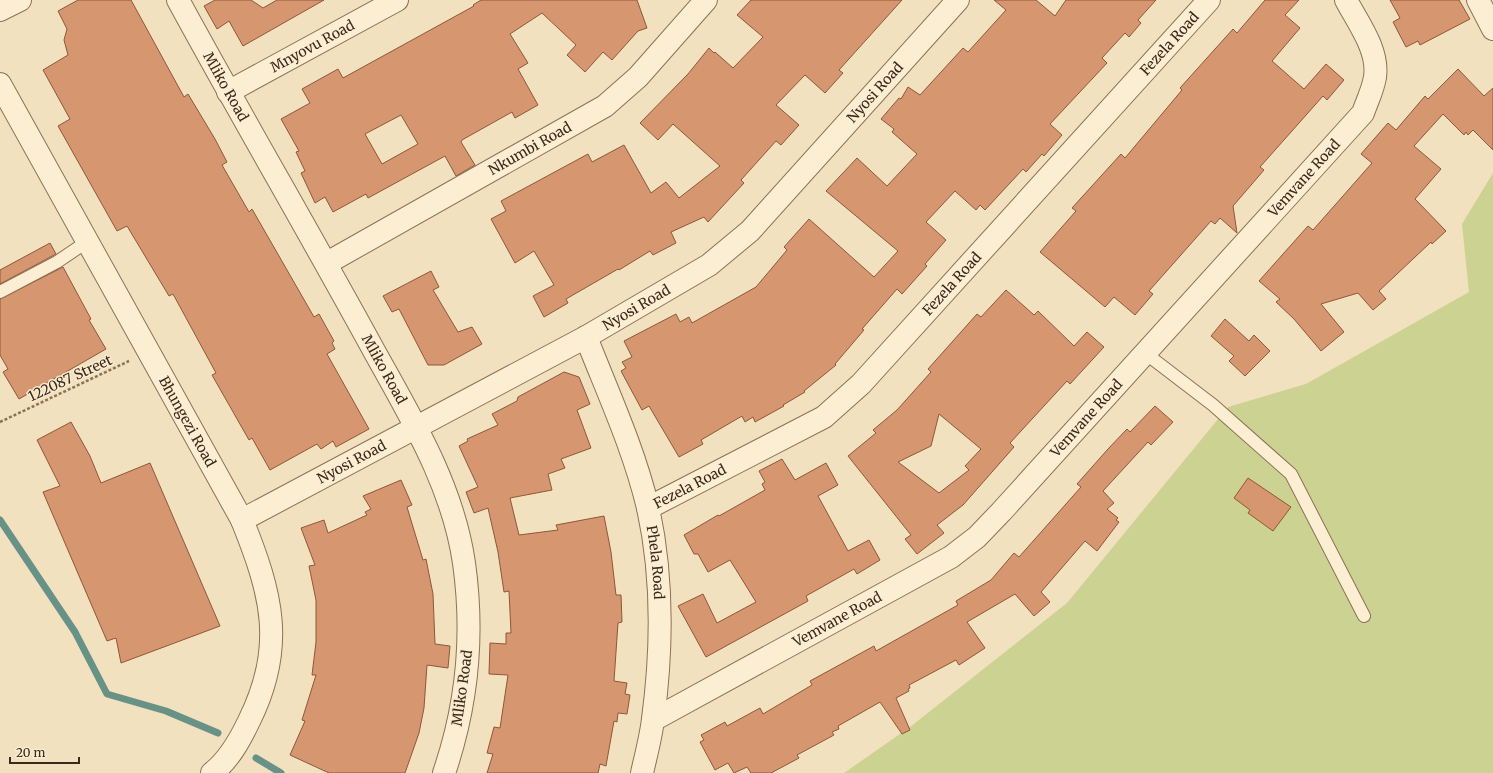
<svg xmlns="http://www.w3.org/2000/svg" width="1493" height="773" font-family="Merriweather,serif">
  <rect width="100%" height="100%" fill="#f2e1be"/>
  <!-- green -->
  <path fill="#ccd291" d="M1493 173V773H844L910 727 1067 603 1228 407 1306 384 1469 292 1462 224Z"/>
  <g fill="none" stroke-linecap="round" stroke-linejoin="round">
    <!-- stream -->
    <g stroke="#689286" stroke-width="7">
      <path d="M0 520 75 632 107 694 166 711 218 733"/>
      <path d="M256 758 281 773"/>
    </g>
  </g>
  <!-- building -->
  <g fill="#d59670" stroke="#8f5738" fill-rule="evenodd">
    <path d="M78 0H131L184 97 188 94 215 139 227 162 222 165 249 212 252 209 314 317 319 314 334 341 332 343 335 349 327 354 369 429 336 447 333 441 321 449 317 444 270 470 252 438 249 440 212 375 216 373 173 294 169 296 127 226 117 231 58 126 70 119 43 70 68 55 64 40 67 29 58 11Z"/>
    <path d="M215 0H251L263 8 277 0H324L243 46 229 21 217 29 204 6Z"/>
    <path d="M481 0H637L647 28 638 31 612 60 603 52 585 72 567 55 576 45 542 13 510 34 528 63 518 69 538 105 515 118 512 112 462 140 461 142 475 165 456 176 445 156 368 198 366 194 333 212 325 197 315 203 301 173 305 171 296 152 299 151 281 119 310 103 302 89 338 69 343 78 474 6 473 5ZM401 115 418 144 382 164 365 134Z"/>
    <path d="M751 0H902L839 70 843 73 825 93 805 75 776 105 799 125 781 145 776 141 741 180 744 183 708 222 704 217 671 232 676 243 653 255 650 251 619 270 618 269 566 299 568 303 544 317 533 296 554 285 534 251 515 263 491 219 506 211 501 201 588 154 592 162 624 145 651 193 666 182 679 198 720 166 673 124 658 140 640 123 688 74 709 48 714 53 715 52 733 68 763 37 737 15Z"/>
    <path d="M994 0H1036L1055 16 1066 0H1156L1138 20 1141 23 1129 37 1125 33 1102 58 1107 63 1050 124 1062 135 1044 156 1042 154 1026 172 1023 169 985 210 980 205 976 210 955 191 926 222 946 240 925 264 927 266 902 294 897 289 862 329 864 330 835 364 836 365 804 391 805 392 783 405 784 406 755 422 753 417 745 422 742 416 701 440 703 444 679 457 649 406 642 410 621 371 626 368 622 362 632 357 624 341 676 314 680 322 689 317 692 323 756 287 787 250 784 247 809 219 874 277 898 251 826 191 857 158 887 186 917 154 892 132 894 129 881 119 899 98 901 99 908 87 920 95 963 48 968 52 1006 10Z"/>
    <path d="M1265 0H1299L1285 15 1300 28 1272 61 1304 89 1326 64 1344 80 1327 100 1323 96 1260 167 1264 170 1233 206 1237 233 1220 218 1215 224 1211 221 1149 291 1153 294 1135 315 1114 297 1105 307 1040 252 1076 211 1072 208 1121 154 1125 158 1182 90 1180 88 1233 29 1237 33Z"/>
    <path d="M1390 0H1459L1470 19 1420 45 1418 41 1406 47 1393 22 1400 18Z"/>
    <path d="M1458 69 1484 96 1493 88V150L1473 130 1468 135 1466 132 1464 135 1443 114 1414 146 1441 169 1415 199 1446 231 1432 244 1431 242 1379 291 1386 299 1373 310 1358 293 1321 304 1344 332 1321 351 1294 319 1276 302 1280 299 1259 281 1308 226 1313 230 1372 163 1361 154 1388 123 1396 130 1425 96 1428 99Z"/>
    <path d="M50 243 56 254 0 284V270Z"/>
    <path d="M63 267 91 319 89 320 106 349 19 399 3 372 8 369 0 355V299Z"/>
    <path d="M431 271 439 287 433 290 458 332 472 327 482 344 444 365H428L399 309 392 312 383 296Z"/>
    <path d="M1006 290 1034 315 1038 311 1074 346 1087 332 1104 347 1070 384 1067 381 1010 443 1014 447 963 505 937 525 944 533 917 554 905 539 911 535 848 456 876 433 873 430 897 410 931 372 928 369 977 314 981 317ZM939 414 981 449 965 466 969 470 939 493 898 462 931 446Z"/>
    <path d="M1225 319 1249 341 1254 335 1270 351 1245 376 1229 361 1234 356 1211 336Z"/>
    <path d="M564 372 579 377 590 404 577 410 591 448 561 459 565 468 548 474 552 490 510 498 519 535 558 530 556 525 604 516 611 552 616 595H621L622 622 618 623 614 681 627 683 625 694 630 695 627 714 618 713 617 722 614 721 606 766 600 764 598 773H487L493 754 487 753 494 727 500 728 508 675 489 674 490 643 506 644V633H511L509 591 504 592 498 552 488 508 474 513 466 492 478 487 459 446 468 441 467 439 498 425 492 414 517 401 518 397Z"/>
    <path d="M1155 406 1173 422 1151 445 1148 442 1103 491 1114 503 1107 509 1118 518 1116 520 1119 522 1097 551 1085 541 1041 592 1050 602 1034 616 1015 594 967 622 985 648 959 665 956 660 909 685 910 688 908 689 909 691 896 698 910 730 902 734 880 702 838 726 839 729 832 732 834 735 797 755 799 758 771 773H751L747 767 734 773 728 763 715 770 700 742 704 740 701 735 725 722 727 726 760 708 763 714 812 685 810 681 832 669 874 646 876 651 958 605 956 601 991 580 1014 553 1019 557 1081 487 1077 484 1108 449 1127 429 1130 432Z"/>
    <path d="M71 422 90 456 101 483 150 463 220 626 121 663 116 638 107 641 43 492 60 486 37 440Z"/>
    <path d="M782 459 795 480 826 463 838 485 818 496 848 551 869 540 880 560 857 574 854 569 806 596 808 601 706 657 678 606 703 594 717 623 756 602 730 560 708 572 698 554H694L684 535 718 515 719 516 765 490 762 484 765 482 759 471Z"/>
    <path d="M1248 478 1291 507 1273 531 1248 513 1250 510 1234 498Z"/>
    <path d="M401 480 412 505 407 507 423 560 426 559 433 594 435 644 450 646 448 668 427 665 424 708 419 733 405 773H329L290 755 305 721 302 720 316 675H312L316 642V600L309 566 315 565 301 528 324 520 328 533 367 515 365 512 371 509 363 496Z"/>
  </g>
  <g fill="none" stroke-linecap="round" stroke-linejoin="round">
    <defs>
      <g id="service">
        <path d="M0 292 57 262 88 241"/>
        <path d="M1145 353 1213 405 1291 474 1364 616"/>
      </g>
      <g id="minor">
        <path id="s1" d="M178 0C240 114 305 225 367 338 406 410 452 480 464 563 474 634 467 706 444 773"/>
        <path d="M1478 0 1493 29"/>
        <path d="M0 10 20 0"/>
        <path id="s2" d="M0 84 242 520C272 594 286 647 249 721 240 740 229 760 212 773"/>
        <path id="s3" d="M228 92 397 0"/>
        <path id="s4" d="M327 263 605 106 638 77 706 0"/>
        <path id="s5" d="M586 337C608 393 634 449 648 508 663 576 662 651 653 719 651 737 646 755 642 773"/>
        <path id="s6" d="M648 508 824 417 861 384 1209 0"/>
        <path id="s7" d="M242 520 586 337 709 265 750 231 958 0"/>
        <path id="s8" d="M653 720 951 557 977 537 1001 512 1363 113C1367 101 1373 90 1375 77 1379 50 1358 23 1346 0"/>
      </g>
    </defs>
    <!-- service casing -->
    <use href="#service" stroke="#8d7155" stroke-width="14"/>
    <!-- minor casing -->
    <use href="#minor" stroke="#8d7155" stroke-width="24"/>
    <!-- path -->
    <path stroke="#8d7155" stroke-width="2.5" stroke-dasharray="3 2" stroke-linecap="butt" d="M0 422 129 361"/>
    <!-- service -->
    <use href="#service" stroke="#fceed2" stroke-width="12"/>
    <!-- minor -->
    <use href="#minor" stroke="#fceed2" stroke-width="22"/>
  </g>
  <g text-anchor="middle" stroke-width="3" stroke-linejoin="round" paint-order="stroke">
    <!-- street labels -->
    <g font-size="14" fill="#3b291b" stroke="#f9ebcf">
      <text dy="5" stroke="none"><textPath href="#s6" startOffset="707">Fezela Road</textPath></text>
      <text dy="5" stroke="none"><textPath href="#s3" startOffset="96">Mnyovu Road</textPath></text>
      <text dy="5" stroke="none"><textPath href="#s1" startOffset="99">Mliko Road</textPath></text>
      <text dy="5" stroke="none"><textPath href="#s7" startOffset="772">Nyosi Road</textPath></text>
      <text dy="5" stroke="none"><textPath href="#s4" startOffset="233">Nkumbi Road</textPath></text>
      <text dy="5" stroke="none"><textPath href="#s8" startOffset="858">Vemvane Road</textPath></text>
      <text dy="5" stroke="none"><textPath href="#s6" startOffset="383">Fezela Road</textPath></text>
      <text dy="5" stroke="none"><textPath href="#s7" startOffset="448">Nyosi Road</textPath></text>
      <text dy="5" stroke="none"><textPath href="#s1" startOffset="423">Mliko Road</textPath></text>
      <text transform="translate(70 378) rotate(-25)" y="5">122087 Street</text>
      <text dy="5" stroke="none"><textPath href="#s8" startOffset="534">Vemvane Road</textPath></text>
      <text dy="5" stroke="none"><textPath href="#s2" startOffset="386">Bhungezi Road</textPath></text>
      <text dy="5" stroke="none"><textPath href="#s7" startOffset="124">Nyosi Road</textPath></text>
      <text dy="5" stroke="none"><textPath href="#s6" startOffset="47">Fezela Road</textPath></text>
      <text dy="5" stroke="none"><textPath href="#s5" startOffset="237">Phela Road</textPath></text>
      <text dy="5" stroke="none"><textPath href="#s8" startOffset="210">Vemvane Road</textPath></text>
      <text transform="translate(462 688) rotate(-82)" y="5">Mliko Road</text>
    </g>
  </g>
  <!-- scale -->
  <path d="M10 757v6h69v-6" fill="none" stroke="#3b291b" stroke-width="2"/>
  <text x="16" y="757" font-size="12" fill="#3b291b" stroke="#f9ebcf" stroke-width="3" paint-order="stroke">20 m</text>
</svg>
